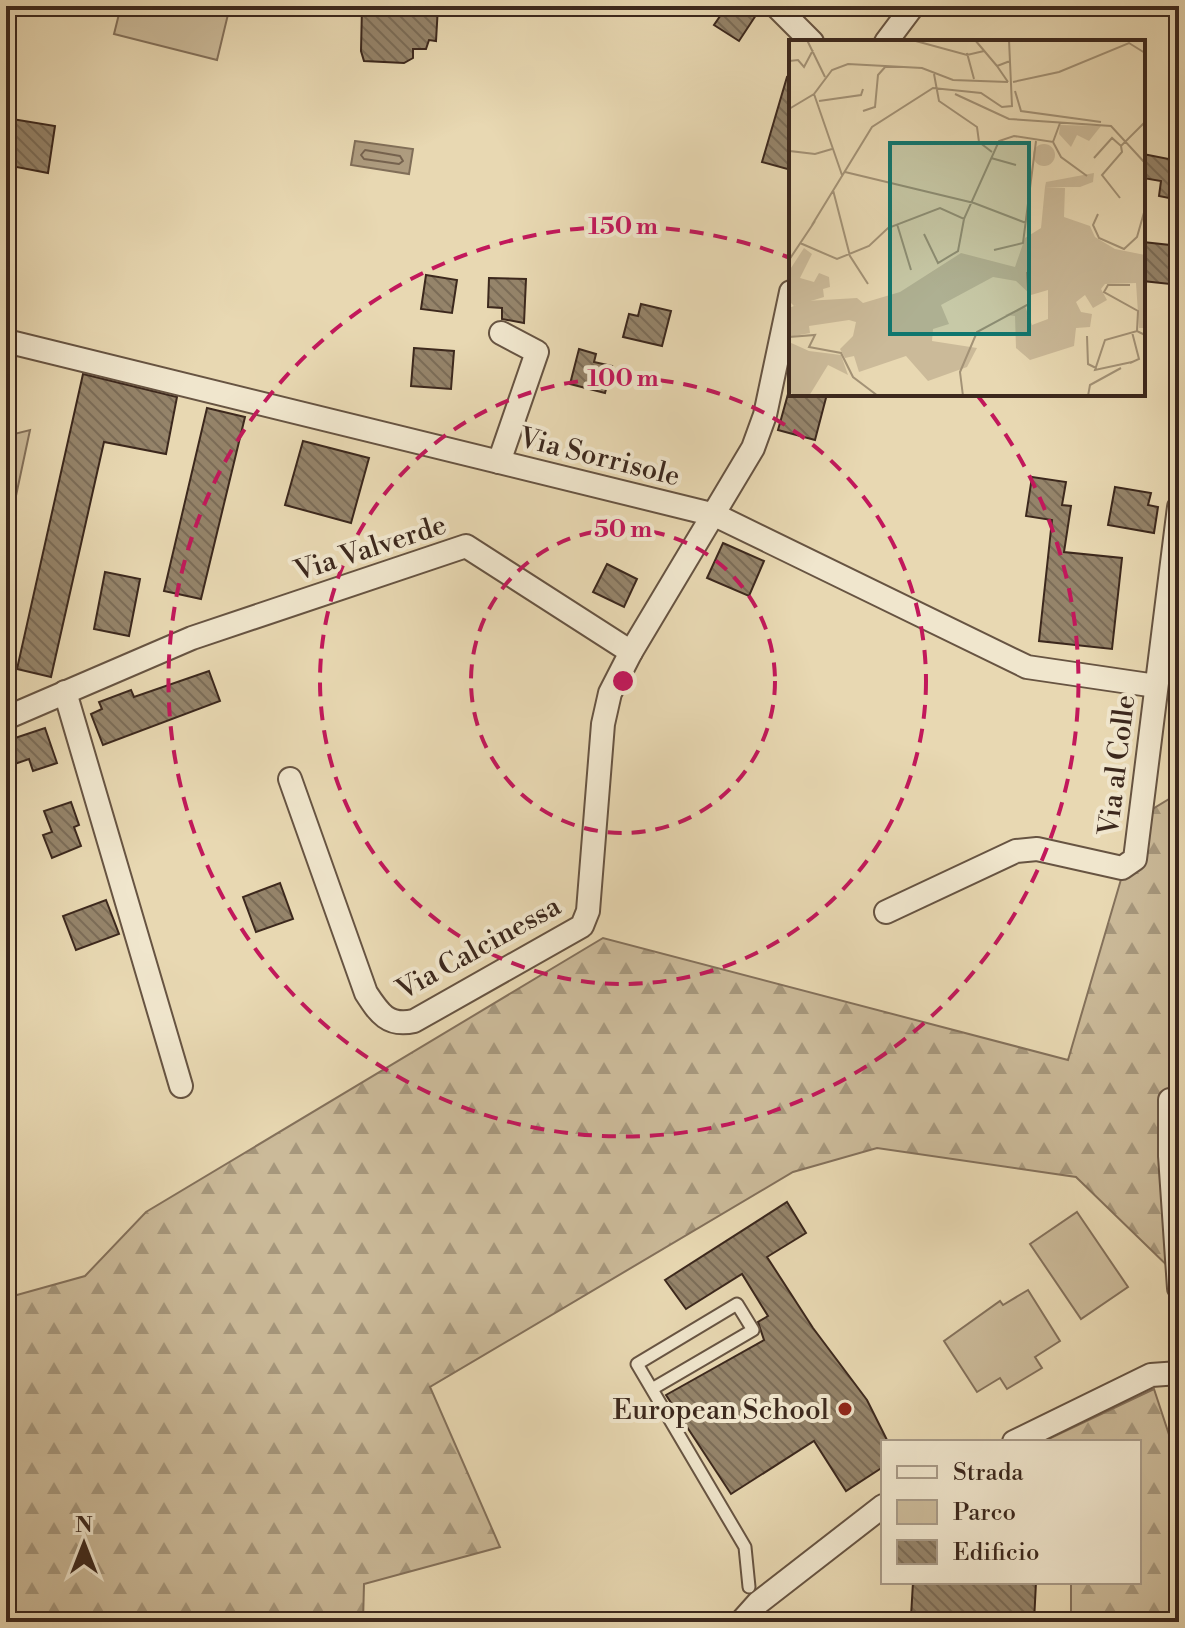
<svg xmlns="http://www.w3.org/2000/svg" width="1185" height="1628" font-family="'Libre Bodoni',serif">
  <defs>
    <pattern id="forest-firs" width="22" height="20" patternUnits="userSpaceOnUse" patternTransform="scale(2)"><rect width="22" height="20" fill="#cbba99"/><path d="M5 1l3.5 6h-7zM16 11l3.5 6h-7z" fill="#a6977c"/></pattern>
    <pattern id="building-back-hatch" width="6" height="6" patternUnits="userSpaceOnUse" patternTransform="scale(2)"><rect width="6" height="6" fill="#95846a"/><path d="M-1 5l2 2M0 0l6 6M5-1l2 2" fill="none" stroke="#7b6c57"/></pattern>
  </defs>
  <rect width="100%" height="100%" fill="#e8d8b2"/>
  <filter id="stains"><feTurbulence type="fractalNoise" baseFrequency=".0025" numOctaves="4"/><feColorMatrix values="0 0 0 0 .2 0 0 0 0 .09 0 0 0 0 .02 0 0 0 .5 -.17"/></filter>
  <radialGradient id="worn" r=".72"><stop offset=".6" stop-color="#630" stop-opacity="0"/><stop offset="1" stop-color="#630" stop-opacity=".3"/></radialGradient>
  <!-- forest -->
  <g fill="url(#forest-firs)" stroke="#84715b" stroke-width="2">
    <path d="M1179 793V1277L1076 1177 877 1148 793 1172 430 1387 500 1547 364 1584 363 1622H6V1298L85 1276 146 1212 603 938 1068 1060 1122 876 1151 810Z"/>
    <path d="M1154 1389 1179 1465V1622H1071V1582H1139V1442H1042Z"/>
  </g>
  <!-- green -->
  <g fill="#cbba99" stroke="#84715b" stroke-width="2">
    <path d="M121 6H230L217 60 114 34Z"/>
    <path d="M30 430 10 524 6 522V436Z"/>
    <path d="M1077 1212 1128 1287 1081 1319 1030 1244Z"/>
    <path d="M1028 1290 1060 1341 1035 1357 1042 1368 1007 1389 1000 1378 977 1392 944 1341 1000 1301 1003 1305Z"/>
  </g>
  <!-- water -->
  <path fill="#ae9c7f" stroke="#806e58" stroke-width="2" d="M355 141 413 149 409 174 351 165Z"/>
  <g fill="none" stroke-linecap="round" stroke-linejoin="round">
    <!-- shore -->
    <path stroke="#75624e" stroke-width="2" d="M365 150 400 156 403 161 399 164 364 159 361 155Z"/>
  </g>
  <!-- building -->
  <g fill="url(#building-back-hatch)" stroke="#3c281d" stroke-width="2">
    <path d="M438 6 436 41 429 40 426 49H413V58L404 63 364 61 361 51 362 7Z"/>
    <path d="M727 6H762L739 41 714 25Z"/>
    <path d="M787 77 791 78V170L762 162Z"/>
    <path d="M6 118 55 126 48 173 6 165Z"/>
    <path d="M1143 154 1179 161V200L1159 196 1161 181 1143 178Z"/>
    <path d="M1143 242 1179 246V285L1143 281Z"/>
    <path d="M426 275 457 280 452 313 421 309Z"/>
    <path d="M489 278 526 279 524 323 502 319V308L488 307Z"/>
    <path d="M641 304 671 311 662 346 623 337 629 314 638 316Z"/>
    <path d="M414 348 454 351 451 389 411 386Z"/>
    <path d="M579 349 596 354 594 362 612 366 605 393 570 384Z"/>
    <path d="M83 374 177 397 166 454 104 442 51 677 17 669Z"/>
    <path d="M788 394H827L815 440 778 430Z"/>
    <path d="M207 408 245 417 201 599 164 591Z"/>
    <path d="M303 441 369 458 351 523 285 505Z"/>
    <path d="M1032 477 1066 482 1062 505 1071 506 1064 552 1122 558 1112 649 1039 641 1052 520 1026 516Z"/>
    <path d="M1115 487 1151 493 1148 505 1158 507 1154 533 1108 525Z"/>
    <path d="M723 543 764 561 749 596 707 578Z"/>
    <path d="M607 564 637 579 624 607 593 592Z"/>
    <path d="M105 572 140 579 129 636 94 629Z"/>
    <path d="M209 671 220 701 103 745 91 714 102 709 99 702 131 690 134 697Z"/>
    <path d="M45 728 57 763 33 771 29 759 6 767V741Z"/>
    <path d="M71 802 79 825 74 827 81 846 52 858 43 835 52 832 44 811Z"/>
    <path d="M280 883 293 919 256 932 243 897Z"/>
    <path d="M106 900 119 934 76 950 63 916Z"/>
    <path d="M787 1202 806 1233 767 1257 813 1328 867 1400 888 1442H883V1467L846 1491 814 1441 731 1494 666 1395 764 1340 758 1322 768 1316 742 1274 686 1309 665 1280Z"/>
    <path d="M913 1582H1036L1034 1622 911 1617Z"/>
  </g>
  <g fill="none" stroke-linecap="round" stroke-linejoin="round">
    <defs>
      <path id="service" d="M652 1389 753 1330 737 1304 637 1364 745 1547 749 1587"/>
      <g id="minor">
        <path d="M776 6 812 42"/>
        <path d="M886 42 913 6"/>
        <path d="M6 341 715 515 1027 667 1156 686"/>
        <path d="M499 462 537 352 501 333"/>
        <path d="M65 692 181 1086"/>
        <path d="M6 718 192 638 466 546 631 652 753 448 765 415 791 292"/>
        <path d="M290 779 366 993C379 1013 388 1027 414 1021L582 926 588 911 603 724 610 693 631 652"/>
        <path d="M886 912 1016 851 1037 849 1122 868 1135 859 1179 507"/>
        <path d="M1170 1100V1156L1179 1288"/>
        <path d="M1014 1442 1151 1375 1179 1373"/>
        <path d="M741 1622 758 1603 883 1506"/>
      </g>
    </defs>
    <!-- service casing -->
    <use href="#service" stroke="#675442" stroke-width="15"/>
    <!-- minor casing -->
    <use href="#minor" stroke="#675442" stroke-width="26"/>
    <!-- service -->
    <use href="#service" stroke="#f0e6cd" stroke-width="11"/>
    <!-- minor -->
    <use href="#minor" stroke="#f0e6cd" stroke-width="22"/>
  </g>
  <!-- distance rings -->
  <g fill="none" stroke="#c2185b" stroke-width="4" stroke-dasharray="14 10">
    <circle cx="623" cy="681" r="152"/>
    <circle cx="623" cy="681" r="303"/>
    <path d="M977 395A455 455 0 1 1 790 258"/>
  </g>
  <!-- markers -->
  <circle fill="#8f2418" stroke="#f0e6cd" stroke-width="3" cx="845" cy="1409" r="8"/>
  <g text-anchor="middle" stroke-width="8" stroke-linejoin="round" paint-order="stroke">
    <!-- street labels -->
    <g font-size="28" fill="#3c281d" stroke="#f0e6cd">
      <text transform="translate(600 456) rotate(14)" y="10">Via Sorrisole</text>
      <text transform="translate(370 547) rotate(-18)" y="10">Via Valverde</text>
      <text transform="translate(1116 765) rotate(-83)" y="10">Via al Colle</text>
      <text transform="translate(478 947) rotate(-29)" y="10">Via Calcinessa</text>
    </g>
    <!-- poi labels -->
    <g font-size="28" fill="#3c281d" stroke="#f0e6cd" text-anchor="end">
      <text x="829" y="1419">European School</text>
    </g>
  </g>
  <!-- overview -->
  <g transform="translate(789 40)">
    <rect width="356" height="356" fill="#e8d8b2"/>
    <path d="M305 133 304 142 291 147H256L257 142ZM15 208 23 214 11 238 25 242 30 233 40 237 41 247 34 249 35 257 5 266 0 261V231Z" fill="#cbba99"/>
    <path d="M256 147 276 148 275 177 301 186 306 197 326 209 356 215 354 288H350L347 243 316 244 312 249 318 260 304 268 296 255 287 262 292 272 303 274 301 287 287 288 285 306 241 320 227 308 226 276 216 275 236 266 243 285 259 279V250L242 255 227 241 204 237 152 265 160 284 144 289 143 301 188 308 178 327 139 341 117 316 70 332 65 316 56 318 51 309 64 296 67 282 60 280 20 286 21 293 0 297V268L17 261 68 258 74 263 111 252 172 213 226 227 236 198 252 188ZM0 302 20 311 52 315 59 335 39 325 20 356H5L0 350Z" fill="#cbba99"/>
    <path d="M271 85 312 86 300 101 288 95 282 107 270 94ZM244 115a11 11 0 1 1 22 0a11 11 0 1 1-22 0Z" fill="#cbba99"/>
    <path fill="none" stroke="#a39276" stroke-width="2" d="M18 0 36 37M123 0 178 15 195 11M186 0 208 26M178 13 185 39M0 21 9 20 15 27 24 10M145 34 150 61 188 87 190 102 203 112M219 42 208 26 221 21M224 42 270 32 340 3 356 13M226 51 232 71 312 82M25 54 53 135M166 54 220 79 322 86 356 123M30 61 72 55 74 49M0 69 25 54 43 30 59 24 133 28 164 40 219 42M74 71 86 67 89 35 97 26M264 102 272 117 298 136M0 105 1 111 26 114 43 109M202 118 227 125M305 118 323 98 332 106 356 82M56 132 185 163 237 183M44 150 61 216 79 244M331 158 313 135 333 112 332 106M309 174 304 185 310 198 335 209 348 197 356 169M108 184 122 230M23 185 83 87 144 48 192 53 213 67 223 66 220 0M135 194 149 223 169 211 175 179M11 203 48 219 80 206 99 188 151 168 175 179 210 101 225 96 264 102 271 83M205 210 234 203 247 101M0 220 26 181M341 245H319L315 252 349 271 348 291M298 296 299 324 307 328M0 297 26 295 20 307 52 313 64 337 89 356M343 322 306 330 316 300 348 291 356 295M341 323 350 319 343 292M174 356 171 332 188 292 240 264 238 232M299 356 301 345 332 328"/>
    <path fill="#0f766e" fill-opacity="0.15" stroke="#0f766e" stroke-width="4" d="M101 103H240V294H101Z"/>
    <rect width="356" height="356" fill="none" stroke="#3c281d" stroke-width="4"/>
  </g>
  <circle cx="623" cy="681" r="12" fill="#c2185b" stroke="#f0e6cd" stroke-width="4"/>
  <g font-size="24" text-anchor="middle" font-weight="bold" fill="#c2185b" stroke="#f0e6cd" stroke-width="8" stroke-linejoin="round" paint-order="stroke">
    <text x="623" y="234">150 m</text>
    <text x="623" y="386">100 m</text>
    <text x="623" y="537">50 m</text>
  </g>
  <!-- margin -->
  <rect width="1185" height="1628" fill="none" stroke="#e8d8b2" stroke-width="32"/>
  <rect x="8" y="8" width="1169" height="1612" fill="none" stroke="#3c281d" stroke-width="4"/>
  <rect x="16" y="16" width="1153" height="1596" fill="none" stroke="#3c281d" stroke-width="2"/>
  <!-- legend -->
  <rect x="881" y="1440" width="260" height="144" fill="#f0e6cd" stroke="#a89a87" stroke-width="2"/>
  <rect x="897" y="1466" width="40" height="12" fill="#f0e6cd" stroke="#a89a87" stroke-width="2"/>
  <text x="953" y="1480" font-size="24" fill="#3c281d">Strada</text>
  <rect x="897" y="1500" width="40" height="24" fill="#cbba99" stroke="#a89a87" stroke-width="2"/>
  <text x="953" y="1520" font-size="24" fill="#3c281d">Parco</text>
  <rect x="897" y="1540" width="40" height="24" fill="url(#building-back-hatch)" stroke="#a89a87" stroke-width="2"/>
  <text x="953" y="1560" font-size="24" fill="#3c281d">Edificio</text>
  <!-- north arrow -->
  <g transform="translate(84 1544)" stroke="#f0e6cd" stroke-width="6" paint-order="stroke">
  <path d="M0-6L14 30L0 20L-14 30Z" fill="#3c281d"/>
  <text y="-12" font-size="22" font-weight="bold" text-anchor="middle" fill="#3c281d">N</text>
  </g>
  <rect width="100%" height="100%" filter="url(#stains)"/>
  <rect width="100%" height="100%" fill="url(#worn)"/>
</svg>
